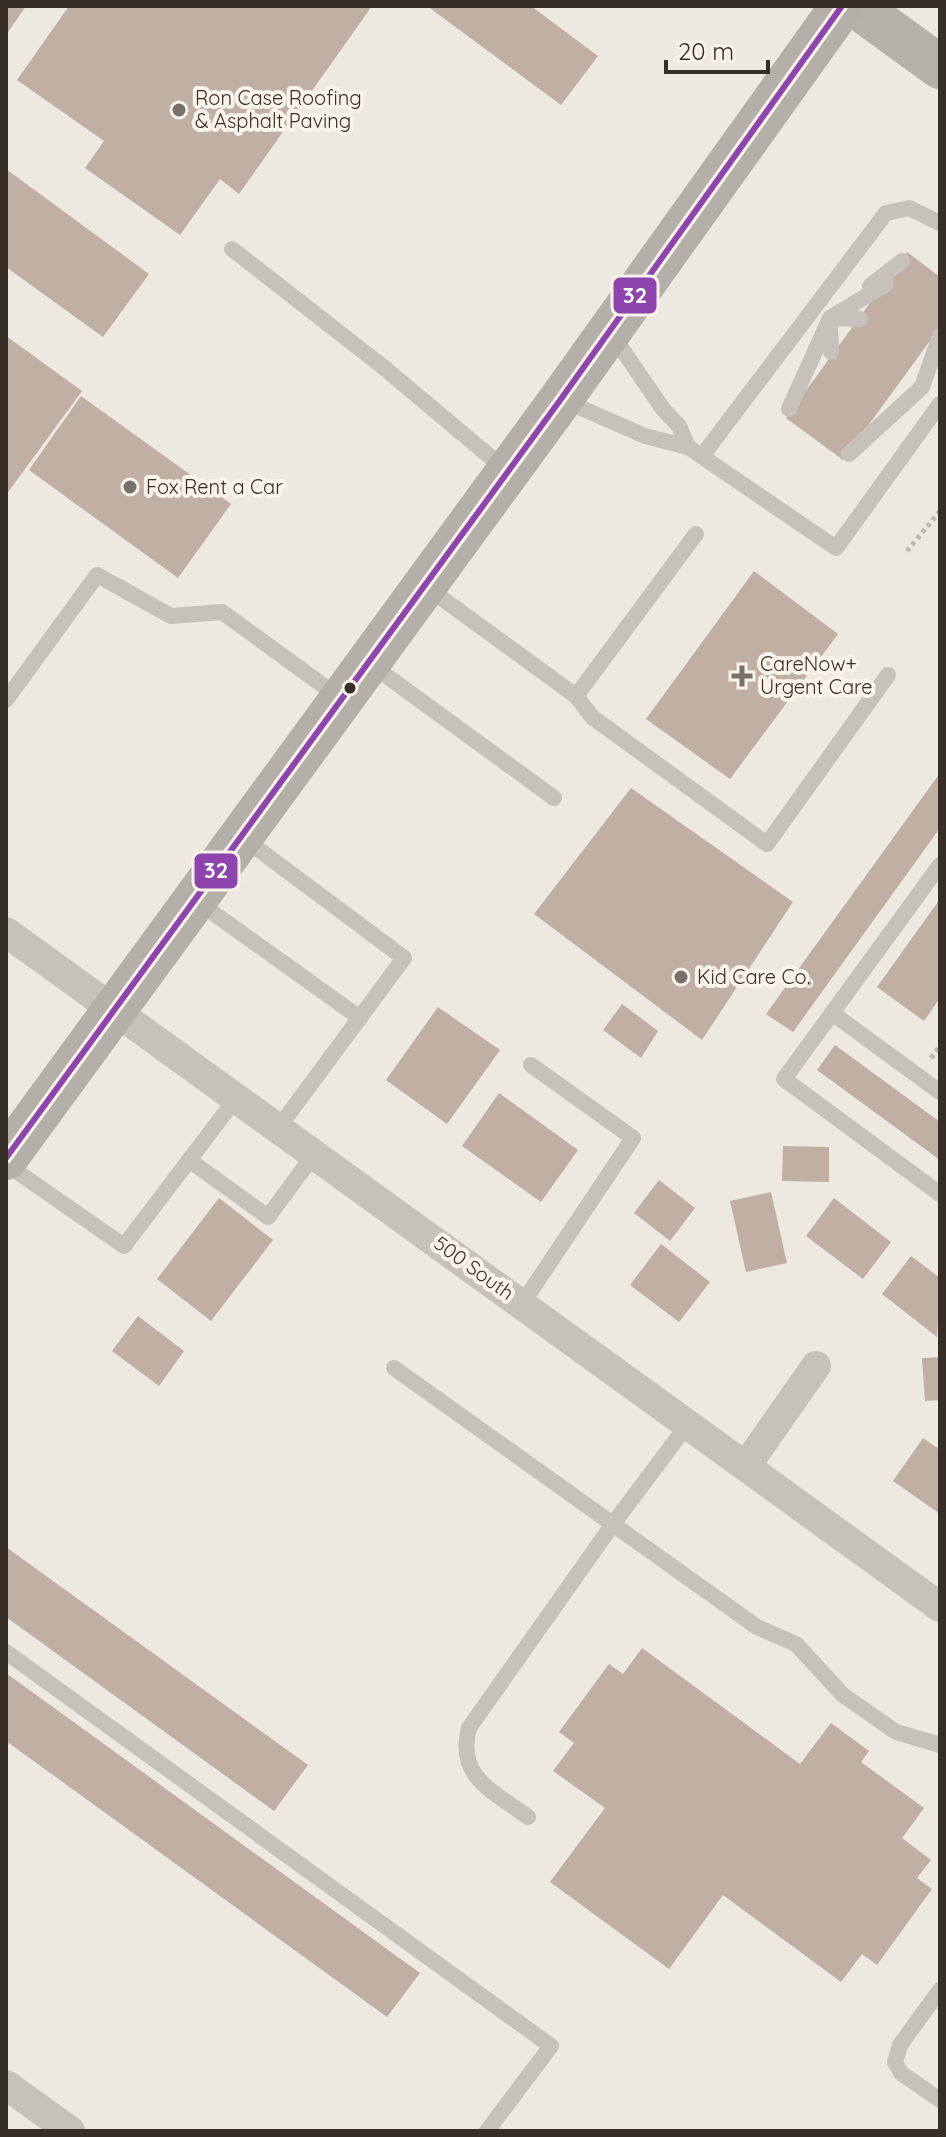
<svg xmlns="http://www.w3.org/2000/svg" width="946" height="2137" font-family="Quicksand,sans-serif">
  <rect width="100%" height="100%" fill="#ede9e1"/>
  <!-- building -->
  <g fill="#c0afa3">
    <path d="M6 6H26L6 35Z"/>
    <path d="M69 6H372L239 194 220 179 180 235 85 168 104 141 17 80Z"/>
    <path d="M427 6H531L598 56 561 105Z"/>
    <path d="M6 169 149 274 103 337 6 267Z"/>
    <path d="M907 252 940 277V327L843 460 786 418Z"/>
    <path d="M6 336 82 391 6 495Z"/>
    <path d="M81 396 231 504 178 578 29 470Z"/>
    <path d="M754 571 838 634 730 779 646 719Z"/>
    <path d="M940 773V828L793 1032 766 1014Z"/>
    <path d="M631 788 793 902 702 1040 534 914Z"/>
    <path d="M940 899V998L924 1021 877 987Z"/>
    <path d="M622 1004 658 1031 641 1058 603 1030Z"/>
    <path d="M438 1007 500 1050 447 1124 386 1080Z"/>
    <path d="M835 1045 940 1122V1160L817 1070Z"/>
    <path d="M499 1093 578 1150 541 1202 462 1146Z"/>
    <path d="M783 1146 829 1147V1182L782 1181Z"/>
    <path d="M659 1180 695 1208 670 1241 634 1213Z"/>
    <path d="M771 1192 787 1263 746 1272 730 1201Z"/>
    <path d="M219 1198 273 1240 211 1321 157 1279Z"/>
    <path d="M834 1198 891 1242 863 1279 806 1236Z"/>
    <path d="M661 1244 710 1282 679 1322 630 1285Z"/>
    <path d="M911 1256 940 1278 937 1337 882 1294Z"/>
    <path d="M138 1316 184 1351 159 1386 112 1351Z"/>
    <path d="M940 1357V1400L925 1401 922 1358Z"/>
    <path d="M923 1438 940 1450V1514L893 1481Z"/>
    <path d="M6 1547 308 1765 274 1811 6 1617Z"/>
    <path d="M642 1648 800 1764 831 1723 869 1751 861 1762 924 1808 902 1838 931 1860 917 1878 932 1889 877 1965 862 1954 841 1982 723 1895 669 1969 550 1882 605 1808 553 1771 574 1743 559 1732 609 1664 623 1674Z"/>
    <path d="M6 1673 420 1973 387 2017 6 1741Z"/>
  </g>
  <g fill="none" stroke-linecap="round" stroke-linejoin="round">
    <!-- path -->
    <g stroke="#bfb9b2" stroke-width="5" stroke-dasharray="4 4" stroke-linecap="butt">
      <path d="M907 551 940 511"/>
      <path d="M931 1058 940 1046"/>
    </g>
    <!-- lane -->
    <g stroke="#c6c1ba" stroke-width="16">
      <path d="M232 249 382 366 506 470"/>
      <path d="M870 286 902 261"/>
      <path d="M830 318 860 319"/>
      <path d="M830 324 831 352"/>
      <path d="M611 333 663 409 679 426 688 447"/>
      <path d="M563 400 645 436 688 447 836 548 940 404"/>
      <path d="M789 409 830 318 886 284"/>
      <path d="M849 454 922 387 940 336"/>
      <path d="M702 456 886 213 909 208 940 223"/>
      <path d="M425 586 576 696 696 534"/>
      <path d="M369 663 554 798"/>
      <path d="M576 696 592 717 767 844 888 675"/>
      <path d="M6 700 97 575 171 616 222 612 339 697"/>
      <path d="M242 837 404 958 279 1127"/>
      <path d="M940 865 784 1079 940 1194"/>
      <path d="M195 900 360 1018"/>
      <path d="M832 1013 940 1092"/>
      <path d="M189 1160 268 1217 315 1153"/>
      <path d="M6 1164 124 1246 237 1097"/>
      <path d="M522 1304 633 1138 531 1065"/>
      <path d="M394 1368 757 1627 796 1644 843 1695 896 1732 940 1745"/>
      <path d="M6 1652 551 2046 487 2131"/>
      <path d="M528 1817C493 1791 456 1777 469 1728L613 1524 688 1424"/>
      <path d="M940 1990 900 2045 895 2062 901 2073 940 2100"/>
    </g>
    <!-- street -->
    <g stroke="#c6c1ba" stroke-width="30">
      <path d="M6 932 940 1607"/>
      <path d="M746 1466 816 1366"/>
      <path d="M6 2085 70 2131"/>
    </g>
    <!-- secondary -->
    <path stroke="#b7b1ab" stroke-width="44" d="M856 6 940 67"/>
    <!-- primary -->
    <path stroke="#b5afaa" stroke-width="44" d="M6 1158 561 399 842 6"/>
    <defs>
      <path id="bus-1" d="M6 1158 561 399 842 6"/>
    </defs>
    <!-- bus-1 casing -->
    <use href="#bus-1" stroke="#f9f3e9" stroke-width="12"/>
    <!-- bus-1 -->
    <use href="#bus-1" stroke="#8e44ad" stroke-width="6"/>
  </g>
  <!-- markers -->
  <g fill="#776f69" stroke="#f9f3e9" stroke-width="3">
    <circle cx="179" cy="110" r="8"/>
    <circle cx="130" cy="487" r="8"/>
    <path d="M738 664h8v8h8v8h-8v8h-8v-8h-8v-8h8z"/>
    <circle cx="681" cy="977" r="8"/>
  </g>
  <circle fill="#372e28" stroke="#f9f3e9" stroke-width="3" cx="350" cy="688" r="7"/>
  <g text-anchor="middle" stroke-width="8" stroke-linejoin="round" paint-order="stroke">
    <!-- poi labels -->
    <g font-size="20" fill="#372e28" stroke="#f9f3e9" text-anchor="start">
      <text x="195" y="105">Ron Case Roofing<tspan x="195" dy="23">&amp; Asphalt Paving</tspan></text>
      <text x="146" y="494">Fox Rent a Car</text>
      <text x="760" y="671">CareNow+<tspan x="760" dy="23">Urgent Care</tspan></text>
      <text x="697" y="984">Kid Care Co.</text>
    </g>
    <!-- street labels -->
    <g font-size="20" fill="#372e28" stroke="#f9f3e9">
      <text transform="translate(474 1268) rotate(36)" y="7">500 South</text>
    </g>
  </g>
  <g stroke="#f9f3e9" stroke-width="3">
    <rect x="612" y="276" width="46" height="39" rx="8" fill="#8e44ad"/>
    <rect x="193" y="852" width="46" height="38" rx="8" fill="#8e44ad"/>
  </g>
  <g font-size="22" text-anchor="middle" font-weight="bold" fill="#fff">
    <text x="635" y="303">32</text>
    <text x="216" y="878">32</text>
  </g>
  <!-- border -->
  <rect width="946" height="2137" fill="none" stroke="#372e28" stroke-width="16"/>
  <!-- scale -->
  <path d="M666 60v12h102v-12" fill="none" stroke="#372e28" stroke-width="4"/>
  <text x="678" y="60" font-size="24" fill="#372e28" stroke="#f9f3e9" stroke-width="6" paint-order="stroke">20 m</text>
</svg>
